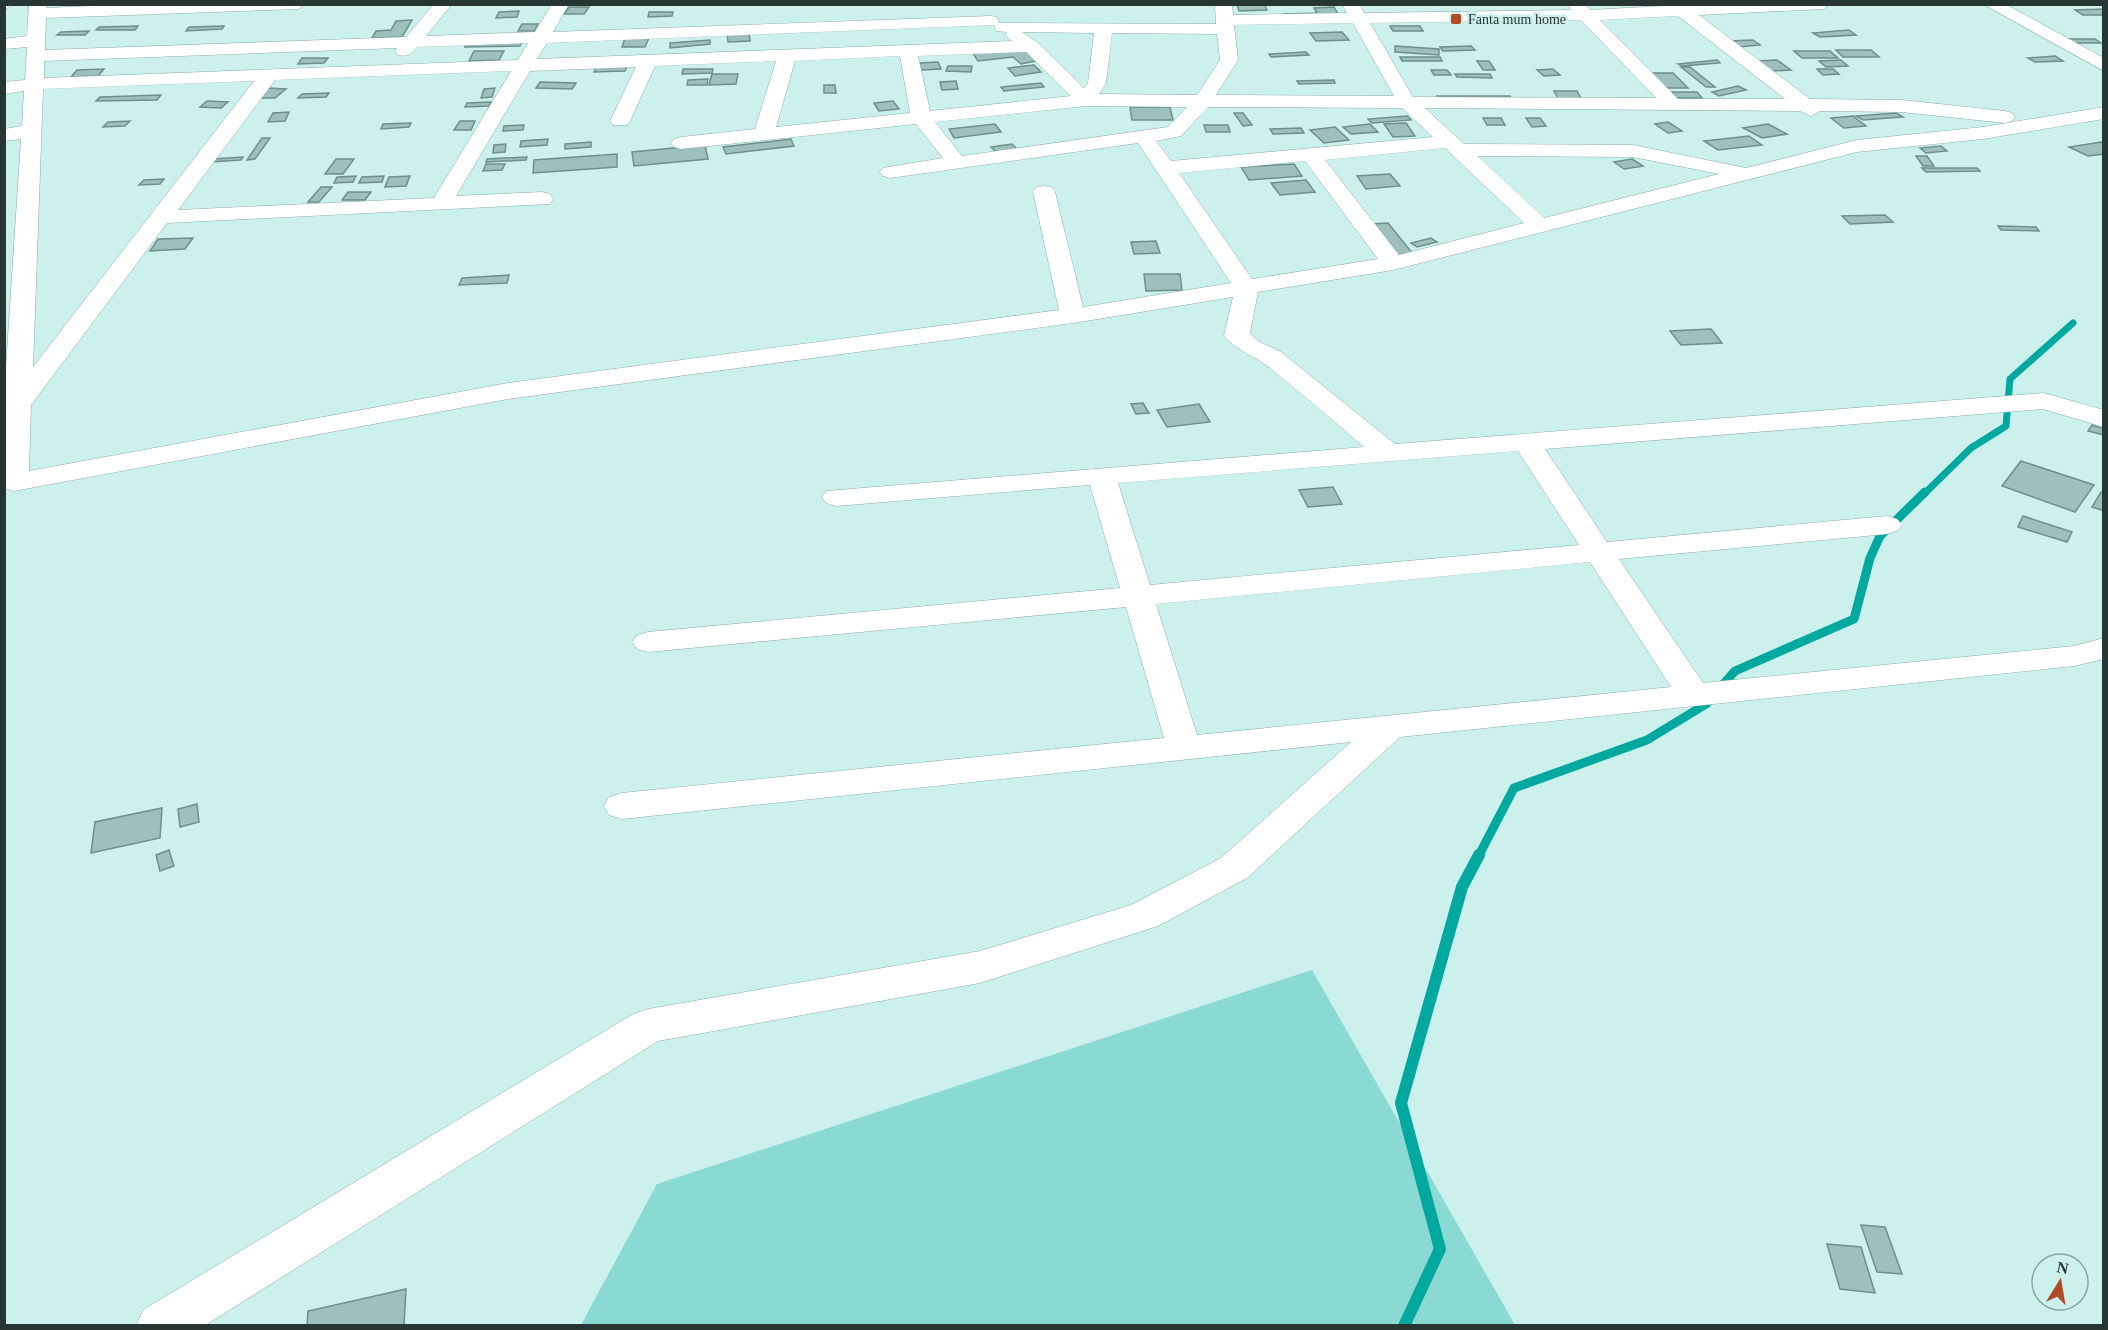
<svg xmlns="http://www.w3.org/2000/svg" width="2108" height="1330" font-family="Georgia,serif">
  <rect width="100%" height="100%" fill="#ccf0ec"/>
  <!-- green -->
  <path fill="#8ad9d3" d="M1312 970 1515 1325H581L657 1184Z"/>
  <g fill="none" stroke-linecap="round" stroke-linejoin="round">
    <!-- stream-far2 -->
    <path stroke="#00a8a0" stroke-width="7" d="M1924 494 1971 448 2006 426 2010 379 2073 323"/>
    <!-- stream-far1 -->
    <path stroke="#00a8a0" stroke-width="9" d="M1478 857 1514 788 1647 740 1706 704 1735 671 1854 619 1870 558 1880 536 1925 492"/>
    <!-- stream -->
    <path stroke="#00a8a0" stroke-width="12" d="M1404 1326 1440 1249 1401 1103 1462 887 1479 855"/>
  </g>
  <!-- building -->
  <g fill="#9ec0bd" stroke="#6e8f8b" stroke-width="1.5">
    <path d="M1237 4H1264L1267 10 1239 11Z"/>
    <path d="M569 7H589L584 14H564Z"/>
    <path d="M1334 7 1338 14 1285 16 1284 14 1317 13 1314 8Z"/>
    <path d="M2104 9V15H2083L2075 10Z"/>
    <path d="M519 11 517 17 496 18 499 12Z"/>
    <path d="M649 12H673L672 16 648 17Z"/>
    <path d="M412 20 402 37 372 38 376 31 391 30 396 21Z"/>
    <path d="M522 24H538L534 31H518Z"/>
    <path d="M138 26 135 30H96L99 27Z"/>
    <path d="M224 26 222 29 186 31 189 27Z"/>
    <path d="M1390 26H1420L1423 31H1393Z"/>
    <path d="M1849 30 1856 35 1820 37 1813 33Z"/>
    <path d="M89 31 85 35H57L61 32Z"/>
    <path d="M749 32 750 41 728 42 727 33Z"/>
    <path d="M1342 32 1349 40 1316 41 1310 33Z"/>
    <path d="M625 38H649L645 47H622Z"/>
    <path d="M2064 39H2095L2101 43H2070Z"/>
    <path d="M710 40V44L670 48V43Z"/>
    <path d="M1753 40 1760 45 1738 47 1731 41Z"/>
    <path d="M522 41 520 46 465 47 467 43Z"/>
    <path d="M1395 46 1439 49V55L1395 52Z"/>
    <path d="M1471 46 1475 50 1443 51 1440 47Z"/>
    <path d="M1024 50 1036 61 1021 64 1013 57 978 61 972 52Z"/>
    <path d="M1836 50H1871L1879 57H1843Z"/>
    <path d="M474 51H504L499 60 469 61Z"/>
    <path d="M1794 51H1830L1838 58H1802Z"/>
    <path d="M1306 52 1309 55 1271 57 1269 54Z"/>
    <path d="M2055 56 2063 61 2035 62 2028 58Z"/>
    <path d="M1400 57H1440L1442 61H1402Z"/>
    <path d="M302 58H328L324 63 298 64Z"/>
    <path d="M1717 60 1720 63 1682 66 1678 64Z"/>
    <path d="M1777 60 1791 70 1771 71 1758 61Z"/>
    <path d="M1841 60 1848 66 1826 67 1819 61Z"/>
    <path d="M1477 61H1489L1495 70H1483Z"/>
    <path d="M938 62 941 69 921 70 919 63Z"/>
    <path d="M628 64 625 71 594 72 597 65Z"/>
    <path d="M1034 65 1041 72 1015 76 1008 68Z"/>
    <path d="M948 66H972L971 72 946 71Z"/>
    <path d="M1681 67H1690L1715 87H1706Z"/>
    <path d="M104 69 98 76 71 77 77 70Z"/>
    <path d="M683 69H713L712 73 682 74Z"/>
    <path d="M1553 69 1560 75 1544 76 1537 70Z"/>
    <path d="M1817 69H1833L1839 74 1823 75Z"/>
    <path d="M1431 70H1447L1451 75H1434Z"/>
    <path d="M1651 73H1673L1688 88H1665Z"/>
    <path d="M712 74H738L736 84 709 85Z"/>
    <path d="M1455 74H1490L1492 78 1457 77Z"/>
    <path d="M708 79 707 85H687L688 80Z"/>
    <path d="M1334 80 1335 83 1299 84 1297 81Z"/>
    <path d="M956 81 958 89 942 90 940 82Z"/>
    <path d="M540 82 576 83 572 89 536 88Z"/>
    <path d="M1041 83 1044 87 1004 91 1001 87Z"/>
    <path d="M824 85H835L836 93H824Z"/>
    <path d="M1738 86 1746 90 1719 96 1712 92Z"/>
    <path d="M267 88 286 89 275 98H256Z"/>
    <path d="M495 88 492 97 481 98 484 89Z"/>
    <path d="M1554 91H1577L1581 98H1558Z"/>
    <path d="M1672 92H1697L1702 98H1676Z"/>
    <path d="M329 93 326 97 298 98 302 94Z"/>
    <path d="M161 95 157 100 96 101 100 97Z"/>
    <path d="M1437 96H1510L1511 99 1438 98Z"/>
    <path d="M207 101 228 102 221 108 200 107Z"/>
    <path d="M893 101 899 109 879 111 874 103Z"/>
    <path d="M491 102 489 106 465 107 467 103Z"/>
    <path d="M1130 107H1170L1173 120H1132Z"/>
    <path d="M289 112 285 121 268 122 273 113Z"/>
    <path d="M1234 113H1243L1252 125 1243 126Z"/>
    <path d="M1896 113 1903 117 1863 120 1856 116Z"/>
    <path d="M1407 116 1411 120 1372 123 1368 119Z"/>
    <path d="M1853 116 1866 126 1844 128 1831 118Z"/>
    <path d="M1483 118H1501L1505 125H1487Z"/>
    <path d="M1526 118H1540L1546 126 1532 127Z"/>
    <path d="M130 121 125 126 103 127 108 122Z"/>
    <path d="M460 121H475L471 130H454Z"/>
    <path d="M1668 122 1682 131 1668 133 1655 124Z"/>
    <path d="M411 123 409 127 381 129 383 124Z"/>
    <path d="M1406 123 1415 136 1393 137 1384 124Z"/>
    <path d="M995 124 1001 132 954 138 949 129Z"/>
    <path d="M1370 124 1378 132 1351 134 1343 127Z"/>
    <path d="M1768 124 1787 134 1762 138 1743 128Z"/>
    <path d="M524 125 523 130 503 131 504 126Z"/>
    <path d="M1204 125H1228L1230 132H1206Z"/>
    <path d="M1335 127 1349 140 1324 143 1310 130Z"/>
    <path d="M1301 128 1304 133 1273 134 1270 129Z"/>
    <path d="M1749 136 1762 145 1718 150 1704 141Z"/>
    <path d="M262 138H270L255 159 247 160Z"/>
    <path d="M548 139 547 145 520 147 521 141Z"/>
    <path d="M791 139 794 146 726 154 723 147Z"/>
    <path d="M591 142V147L565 149V144Z"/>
    <path d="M2101 142 2104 144V154L2088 156 2069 147Z"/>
    <path d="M506 144 505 152 493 153 494 145Z"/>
    <path d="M1012 144 1018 150 997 153 991 147Z"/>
    <path d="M705 145 708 159 634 166 632 152Z"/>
    <path d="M1941 146 1947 151 1926 153 1920 148Z"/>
    <path d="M617 154V167L533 173 534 160Z"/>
    <path d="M1916 156H1927L1934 166H1923Z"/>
    <path d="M243 157 241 160 211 162 212 159Z"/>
    <path d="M527 157 526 160 486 162 487 159Z"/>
    <path d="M336 159H354L343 174H325Z"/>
    <path d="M1632 159 1643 166 1624 169 1614 162Z"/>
    <path d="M486 164H505L502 170 483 171Z"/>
    <path d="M1294 164 1302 176 1249 180 1241 167Z"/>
    <path d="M1922 168H1977L1980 171 1926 172Z"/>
    <path d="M1390 174 1400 186 1366 189 1357 176Z"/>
    <path d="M356 176 353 182 334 183 337 177Z"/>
    <path d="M384 176 382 182 359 183 362 177Z"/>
    <path d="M410 176 406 186 385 187 389 177Z"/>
    <path d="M164 179 160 184 139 185 144 180Z"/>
    <path d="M1306 180 1315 192 1280 195 1271 183Z"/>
    <path d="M321 187H332L319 202H308Z"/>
    <path d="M348 192H371L365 200H342Z"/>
    <path d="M1885 215 1893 222 1850 224 1842 216Z"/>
    <path d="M1388 223 1413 254 1397 255 1372 224Z"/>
    <path d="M1998 226 2036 227 2039 231 2001 230Z"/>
    <path d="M193 238 185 249 150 251 158 239Z"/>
    <path d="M1431 238 1437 242 1417 247 1411 243Z"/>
    <path d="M1156 241 1160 253 1134 254 1131 242Z"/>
    <path d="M1144 274H1180L1182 290 1146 291Z"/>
    <path d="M509 275 507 283 459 285 462 278Z"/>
    <path d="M1711 329 1722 343 1681 345 1670 331Z"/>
    <path d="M1143 403 1149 413 1136 414 1131 404Z"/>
    <path d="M1199 404 1210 422 1167 427 1157 410Z"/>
    <path d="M2092 425 2104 429V435L2088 431Z"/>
    <path d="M2021 461 2094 485 2075 512 2002 486Z"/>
    <path d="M1333 487 1342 504 1308 507 1299 490Z"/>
    <path d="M2101 492H2104V511L2092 507Z"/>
    <path d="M2023 516 2072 532 2067 542 2018 527Z"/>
    <path d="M197 804 199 822 180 827 178 809Z"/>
    <path d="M162 808 160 838 91 853 95 822Z"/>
    <path d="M169 850 174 866 160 871 156 855Z"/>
    <path d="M1861 1225 1885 1227 1902 1274 1877 1272Z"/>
    <path d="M1827 1244 1861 1247 1875 1293 1840 1289Z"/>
    <path d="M406 1289 404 1326H307L308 1311Z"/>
  </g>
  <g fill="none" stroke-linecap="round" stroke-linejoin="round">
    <defs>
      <g id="minor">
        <path d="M4 4H14L4 10Z"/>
        <path d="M29 4H47L46 8 134 4H306L298 9 46 18 45 50 406 37 434 4H452L426 36 535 32 552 4H569L553 32 991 16 997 17 999 23 1216 24 1215 4H1232L1233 15 1347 13 1342 4H1359L1364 13 1571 10 1568 4H1585L1590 10 1700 4H1831L1823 9 1699 15 1810 99 1902 100 2005 111 2012 113 2015 117 2012 121 2005 123 1902 112 1820 111 1811 116 1800 111 1425 108 1464 144 1633 145 1746 168 1857 140 1983 127 2104 107V119L1983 139 1857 152 1393 270 1258 292 1250 333 1258 341 1281 352 1395 444 2044 393 2104 410V427L2043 409 1545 449 1607 542 1887 516 1897 519 1902 525 1897 531 1887 534 1619 559 1703 683 2074 646 2104 638V659L2074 666 1400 737 1247 878 1158 926 980 983 658 1041 204 1326H136L143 1310 633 1014 648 1009 980 951 1131 905 1221 858 1351 742 622 819 609 815 604 806 609 797 622 793 1164 738 1126 607 648 652 637 649 632 642 637 635 648 632 1120 588 1090 485 836 506 826 503 822 497 826 491 1364 447C1332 419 1299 391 1266 365 1252 354 1236 351 1224 335L1233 297 1073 323 508 399 14 491 4 488V398L21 139 4 141V129L22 126 24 91 4 94V82L25 80 27 47 4 49V39L27 36ZM1678 16 1785 99H1678L1600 20ZM1581 20 1656 98 1413 97 1370 23ZM1353 23 1394 96 1216 95 1238 60 1234 25ZM994 25 996 31 1007 32 1005 35 1012 41 537 59 547 43ZM1022 32 1094 33 1088 83 1084 88 1037 42ZM1112 33 1217 34 1220 60 1197 95 1099 94 1106 83ZM528 43 518 60 44 78V61L397 48 395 51 398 55C407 57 410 55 417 47ZM1026 52 1071 96 930 111 918 56ZM900 56 910 113 776 127 795 61ZM776 61 755 129 681 137 674 139 671 143 674 147 681 149 916 124 943 158 883 168 879 172 883 176 890 178 1138 143 1231 283 1083 307 1055 192 1052 187 1044 186 1036 187 1033 192 1059 310 508 383 29 471 31 405 167 223 550 204 553 199 550 194 542 192 456 196 530 71 636 67 610 121 613 125H627L630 121 655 66ZM511 71 434 198 178 210 275 80ZM254 81 33 367 43 89ZM1086 106 1187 107 1168 127 962 156 935 122ZM1208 107 1402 108 1433 137 1171 161 1156 141 1181 136ZM1445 148 1524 223 1399 255 1325 160ZM1477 156 1633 157 1719 174 1544 218ZM1305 161 1378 259 1252 279 1179 173ZM1518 451 1579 545 1150 585 1118 483ZM1590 562 1671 687 1197 735 1156 604Z"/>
        <path d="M1983 4H2005L2104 58V71Z"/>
      </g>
    </defs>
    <!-- minor casing -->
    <use href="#minor" stroke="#89aba8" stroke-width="1"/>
    <!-- minor -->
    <use href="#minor" fill="#fff" fill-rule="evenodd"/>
  </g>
  <!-- markers -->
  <rect fill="#b14a26" stroke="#ccf0ec" stroke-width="2" x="1450" y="13" width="12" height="12" rx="3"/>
  <g text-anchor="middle" stroke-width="5" stroke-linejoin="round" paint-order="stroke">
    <!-- far-poi labels -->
    <g font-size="14" fill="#273533" stroke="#ccf0ec" text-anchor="start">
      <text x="1468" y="24">Fanta mum home</text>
    </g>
  </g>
  <!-- border -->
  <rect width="2108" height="1330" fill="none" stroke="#273533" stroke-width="12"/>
  <!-- north arrow -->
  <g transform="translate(2060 1282) rotate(11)"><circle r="28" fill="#ccf0ec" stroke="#8aa5a2" stroke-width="1.5"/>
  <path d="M0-4.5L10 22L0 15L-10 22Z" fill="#b14a26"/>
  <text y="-9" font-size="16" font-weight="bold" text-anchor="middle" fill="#273533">N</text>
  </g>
</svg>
